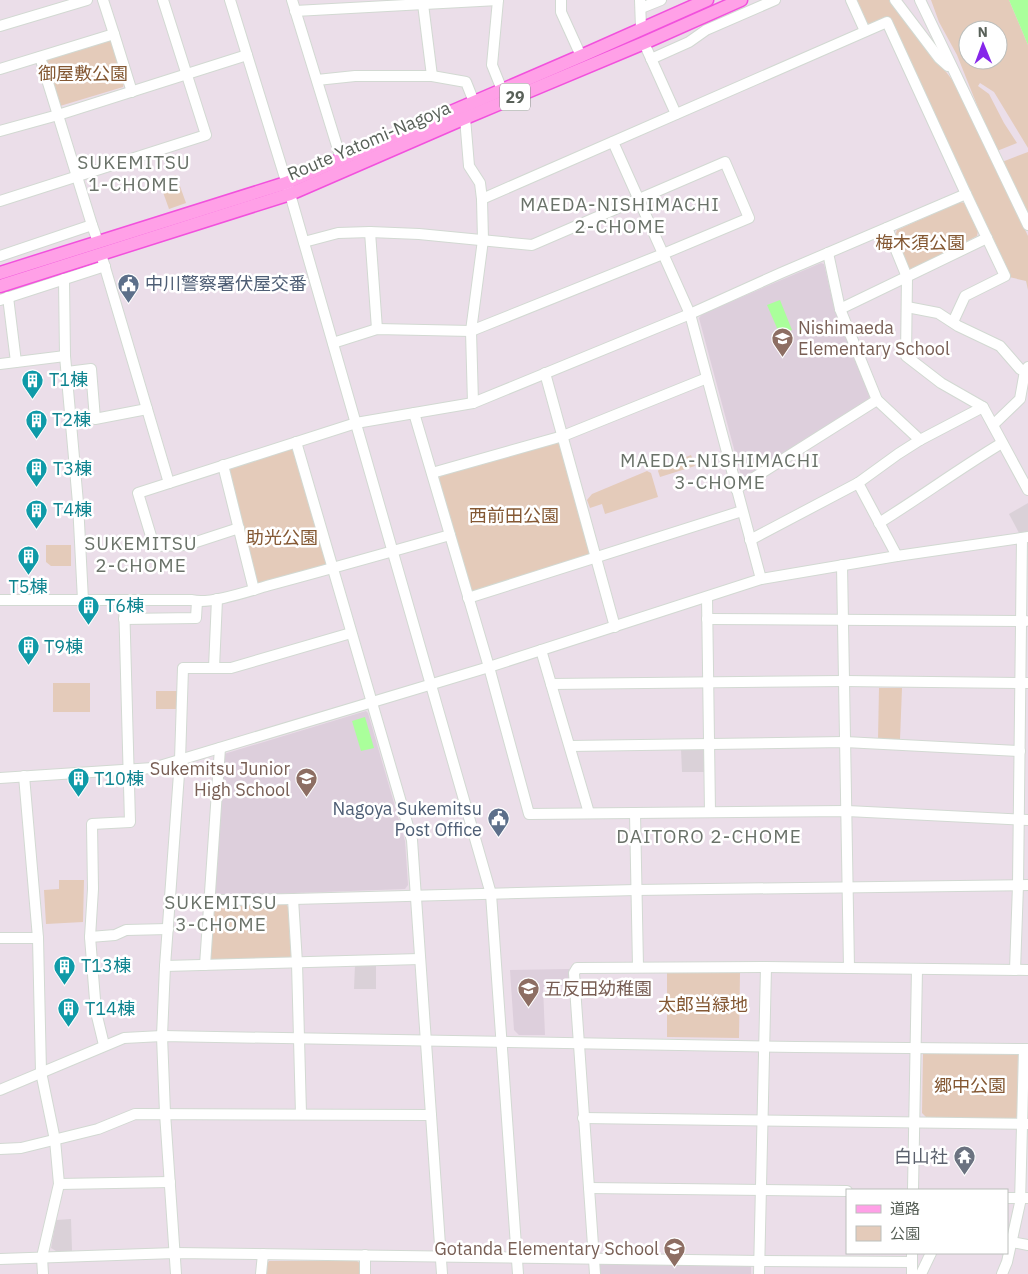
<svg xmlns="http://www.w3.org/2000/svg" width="1028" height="1274" font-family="'IBM Plex Sans','Noto Sans JP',sans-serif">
  <rect width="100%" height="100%" fill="#ebdee9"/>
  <!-- industrial -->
  <g fill="#dad1d8">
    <path d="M1028 503V532L1019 533 1009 514Z"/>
    <path d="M702 748 705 751V772H682L681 749Z"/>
    <path d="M355 965H376V989H354Z"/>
    <path d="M71 1219 72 1251H56L51 1248 56 1220Z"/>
  </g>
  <!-- education -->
  <g fill="#ddcfdc">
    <path d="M821 263 824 264 835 311 870 396 868 400 749 478 741 475 699 318 702 314Z"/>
    <path d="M366 711 368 713 405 841 408 885 405 889 216 896 213 893 224 754Z"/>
    <path d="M569 969V986L543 987 545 1035H519L514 1030 510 970Z"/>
    <path d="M599 1264 751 1266V1274H598V1269Z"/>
  </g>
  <!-- green -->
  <g fill="#e4cbba" fill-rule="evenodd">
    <path d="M856 0H891L953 81 1028 236V290L1026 281 1009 277 889 18 872 25 867 23Z"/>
    <path d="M931 0H1009L1028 45V148L994 92 980 83 978 86 989 94 1004 123 1017 143 997 151 983 120 957 55 939 22ZM968 30H998V60H968Z"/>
    <path d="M109 40 112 41 124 83 123 87 60 106 46 60Z"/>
    <path d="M1028 152V218L1002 162Z"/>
    <path d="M176 175 186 203 169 209 159 181Z"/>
    <path d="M960 202 965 203 978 231 977 236 912 270 908 268 895 236 897 230Z"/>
    <path d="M556 442 561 444 590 552 588 556 477 591 470 590 438 479 442 475Z"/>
    <path d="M290 449 294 451 326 562 324 567 261 584 257 582 229 472 231 467Z"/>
    <path d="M691 455 695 466 660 477 658 471 660 467Z"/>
    <path d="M647 471 651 473 658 497 605 514 602 504 590 508 587 500 592 494Z"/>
    <path d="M46 545H71V566H51L46 562Z"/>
    <rect x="53" y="683" width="37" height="29"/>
    <path d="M879 688H902L900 740 878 739Z"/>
    <rect x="156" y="691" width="23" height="18"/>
    <path d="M59 880H84L83 922 46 924 44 890 59 889Z"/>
    <path d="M286 904 288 907 291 956 288 959 211 961 208 957 214 907Z"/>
    <path d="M667 972H740L739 1038 667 1037Z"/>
    <path d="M926 1052 1017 1053 1018 1055 1017 1116 1015 1119 927 1118 922 1113 923 1054Z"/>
    <path d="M269 1261H357L361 1264 360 1274H266L267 1264Z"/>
  </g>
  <!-- water -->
  <g fill="#aaff9b">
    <path d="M1009 0H1028V45Z"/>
    <path d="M780 300 792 330 780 335 767 305Z"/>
    <path d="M365 717 374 748 361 751 352 721Z"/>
  </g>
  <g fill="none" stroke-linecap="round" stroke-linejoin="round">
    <defs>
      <g id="minor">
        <path d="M103 0 114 34"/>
        <path d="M230 0 290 194 491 894 518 1274"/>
        <path d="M292 0 341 159"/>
        <path d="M498 0 492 65 502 90"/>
        <path d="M561 0V12L581 56"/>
        <path d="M640 0 641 28"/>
        <path d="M851 0 865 31"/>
        <path d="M895 0 939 58 948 66"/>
        <path d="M920 0 1028 225"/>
        <path d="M641 8 661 0"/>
        <path d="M295 11 498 0"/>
        <path d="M0 26 87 0"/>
        <path d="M644 43 676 114"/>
        <path d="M40 57 92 225 98 242"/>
        <path d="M651 59 689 42 706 30 775 0"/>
        <path d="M0 69 114 34 132 92"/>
        <path d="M432 76 466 82 474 102"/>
        <path d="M317 80 355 76H432L423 4"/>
        <path d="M465 118 469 166 480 183 482 199 483 240 471 331 473 403"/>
        <path d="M0 131 58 115 247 55"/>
        <path d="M613 142 690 314 761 579"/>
        <path d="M0 201 206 135 163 0"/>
        <path d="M887 228 907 277 906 356 941 383 983 407 1028 490"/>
        <path d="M370 232 377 329"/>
        <path d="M304 242 338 233 370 232 419 234 532 245 725 162 749 218 663 254 471 331 377 329 333 343"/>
        <path d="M828 253 840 309 877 400 920 440"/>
        <path d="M101 254 169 483"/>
        <path d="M0 256 92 225"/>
        <path d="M64 279 65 356 78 503 83 600"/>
        <path d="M8 297 16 362"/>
        <path d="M0 300 105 266"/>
        <path d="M907 307 938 313 958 326 1000 346 1020 369 1025 371"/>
        <path d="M840 309 987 238"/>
        <path d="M953 322 965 296 1005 276 966 194"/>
        <path d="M0 364 65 356"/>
        <path d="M67 372 91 369 95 419 147 409"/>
        <path d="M545 373 615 627"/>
        <path d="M414 413 489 667 529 814 847 811 1028 820"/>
        <path d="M993 425 1020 399 1025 371 1028 367"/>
        <path d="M296 442 412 840 442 1274"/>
        <path d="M223 465 254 590"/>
        <path d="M432 473 563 436 707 378"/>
        <path d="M858 483 897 556"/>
        <path d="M736 489 877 400"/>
        <path d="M879 523C921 497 960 468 1002 443"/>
        <path d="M239 528 187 545 154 546 138 493 356 423 473 403 690 314 781 273 966 194 887 22 482 199"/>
        <path d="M750 540 858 483 898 454 920 440 983 407"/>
        <path d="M842 565 849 968"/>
        <path d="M707 597 710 812"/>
        <path d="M468 598 742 511"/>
        <path d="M0 600H192C209 605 252 590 270 585 330 569 390 552 450 535"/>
        <path d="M124 619 196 618 197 601"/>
        <path d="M707 619 1026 621"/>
        <path d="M541 650 589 813"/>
        <path d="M214 668 217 599"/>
        <path d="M551 684 844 681 1028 683"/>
        <path d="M570 746 845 742 1020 751"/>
        <path d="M24 776 38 938 41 1072 55 1140 59 1184 42 1257 43 1274"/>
        <path d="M0 778 153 768 489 667 761 579 897 556 1028 537"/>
        <path d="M635 814 638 967"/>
        <path d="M293 899 297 963 301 1114"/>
        <path d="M170 901 293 899 636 890 1028 885"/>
        <path d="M90 937 115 935 126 930 168 929"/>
        <path d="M0 938H38"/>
        <path d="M205 965 220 748"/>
        <path d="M165 966 420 959"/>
        <path d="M1015 970 1018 885 1022 538"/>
        <path d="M104 1045 96 1012 90 937 93 889 92 824 130 822 124 600"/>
        <path d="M0 1090 124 1038 162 1036 796 1047 1028 1049"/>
        <path d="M583 1118 1028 1124"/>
        <path d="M0 1149 21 1148 98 1129 135 1114 431 1115"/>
        <path d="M59 1184 170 1182"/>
        <path d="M589 1188 847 1191"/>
        <path d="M913 1190 917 969"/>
        <path d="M1007 1198H1028"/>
        <path d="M1012 1242 1028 1245"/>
        <path d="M0 1259 175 1253 760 1261 912 1262"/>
        <path d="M176 1274 165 1113 162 1036 165 966 180 760 183 668H231L351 633"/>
        <path d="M261 1274 263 1254"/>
        <path d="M365 1274V1255"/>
        <path d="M595 1274 574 973 577 968 766 967 1028 970"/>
        <path d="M759 1274 766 967"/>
        <path d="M912 1274V1253"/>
        <path d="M921 1274 931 1253"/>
        <path d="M1002 1274 1007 1262 1020 1203 1024 1049"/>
      </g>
      <g id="major">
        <path d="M0 273 286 183 581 56 707 0"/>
        <path d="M0 286 290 194 465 118 644 43 741 0"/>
      </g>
    </defs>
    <!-- minor casing -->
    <use href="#minor" stroke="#d2d9d2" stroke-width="12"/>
    <!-- major casing -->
    <use href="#major" stroke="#f251dd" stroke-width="15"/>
    <!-- minor -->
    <use href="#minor" stroke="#fff" stroke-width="10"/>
    <!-- major -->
    <use href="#major" stroke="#ffa0e7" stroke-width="12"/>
  </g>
  <!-- icons -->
  <defs>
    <symbol id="civic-pin" viewBox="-11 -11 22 30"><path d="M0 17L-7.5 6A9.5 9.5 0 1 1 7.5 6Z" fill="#5c6f8a" stroke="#fff"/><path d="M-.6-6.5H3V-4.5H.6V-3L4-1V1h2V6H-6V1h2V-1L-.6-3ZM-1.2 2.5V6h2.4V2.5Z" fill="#fff"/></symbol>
    <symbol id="school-pin" viewBox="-11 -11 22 30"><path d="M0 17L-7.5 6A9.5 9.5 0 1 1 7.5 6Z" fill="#8d6e63" stroke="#fff"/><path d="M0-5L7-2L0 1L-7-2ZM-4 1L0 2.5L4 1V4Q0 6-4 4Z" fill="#fff"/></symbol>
    <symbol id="building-pin" viewBox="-11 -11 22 30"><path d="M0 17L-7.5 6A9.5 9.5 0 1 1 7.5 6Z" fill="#0f9aa8" stroke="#fff"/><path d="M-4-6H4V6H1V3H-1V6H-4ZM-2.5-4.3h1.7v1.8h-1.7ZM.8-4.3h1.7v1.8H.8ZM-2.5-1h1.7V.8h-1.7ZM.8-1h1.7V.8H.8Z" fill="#fff"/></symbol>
    <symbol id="temple-pin" viewBox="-11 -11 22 30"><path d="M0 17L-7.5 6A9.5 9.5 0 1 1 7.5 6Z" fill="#6b7280" stroke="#fff"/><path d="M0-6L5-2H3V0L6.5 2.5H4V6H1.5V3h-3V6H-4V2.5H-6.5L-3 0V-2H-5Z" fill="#fff"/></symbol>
  </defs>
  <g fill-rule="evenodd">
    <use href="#civic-pin" x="116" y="272" width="25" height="34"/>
    <use href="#school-pin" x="770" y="326" width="25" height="34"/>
    <use href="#building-pin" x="20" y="368" width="25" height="34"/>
    <use href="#building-pin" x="24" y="408" width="25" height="34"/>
    <use href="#building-pin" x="24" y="456" width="25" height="34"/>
    <use href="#building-pin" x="24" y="498" width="25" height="34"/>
    <use href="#building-pin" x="16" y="544" width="25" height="34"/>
    <use href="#building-pin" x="76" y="594" width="25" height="34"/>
    <use href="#building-pin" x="16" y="634" width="25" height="34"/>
    <use href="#building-pin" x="66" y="766" width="25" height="34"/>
    <use href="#school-pin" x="294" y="766" width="25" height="34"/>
    <use href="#civic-pin" x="486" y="806" width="25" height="34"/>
    <use href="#building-pin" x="52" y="954" width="25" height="34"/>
    <use href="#school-pin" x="516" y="976" width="25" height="34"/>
    <use href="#building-pin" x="56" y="996" width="25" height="34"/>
    <use href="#temple-pin" x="952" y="1144" width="25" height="34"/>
    <use href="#school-pin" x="662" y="1236" width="25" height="34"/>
  </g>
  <g text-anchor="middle" stroke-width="5" stroke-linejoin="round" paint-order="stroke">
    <!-- shield labels -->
    <rect fill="#fff" stroke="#8a908a" stroke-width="1" x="500" y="83.5" width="30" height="27" rx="4"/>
    <g font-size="16" font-weight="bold" fill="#586058">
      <text x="515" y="103">29</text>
    </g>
    <!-- park labels -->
    <g font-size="18" fill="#845833" stroke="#fff">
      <text x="83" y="80">御屋敷公園</text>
      <text x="920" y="249">梅木須公園</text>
      <text x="514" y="522">西前田公園</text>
      <text x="282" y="544">助光公園</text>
      <text x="703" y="1011">太郎当緑地</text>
      <text x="970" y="1092">郷中公園</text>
    </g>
    <!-- street labels -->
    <g font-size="18" fill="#586058" stroke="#fff">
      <text transform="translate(369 141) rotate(-23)" y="6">Route Yatomi-Nagoya</text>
    </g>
    <!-- service labels -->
    <g font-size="18" fill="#4e5e75" stroke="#fff" text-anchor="start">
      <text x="145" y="290">中川警察署伏屋交番</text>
      <text x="482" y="815" text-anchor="end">Nagoya Sukemitsu<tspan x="482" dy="21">Post Office</tspan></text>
    </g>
    <!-- education labels -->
    <g font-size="18" fill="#785e54" stroke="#fff" text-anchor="start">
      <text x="798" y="334">Nishimaeda<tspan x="798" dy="21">Elementary School</tspan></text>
      <text x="290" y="775" text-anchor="end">Sukemitsu Junior<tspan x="290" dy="21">High School</tspan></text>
      <text x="544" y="995">五反田幼稚園</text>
      <text x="659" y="1255" text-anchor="end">Gotanda Elementary School</text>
    </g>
    <!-- culture labels -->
    <g font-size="18" fill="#0d838f" stroke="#fff" text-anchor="start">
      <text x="49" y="386">T1棟</text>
      <text x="52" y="426">T2棟</text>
      <text x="53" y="475">T3棟</text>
      <text x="53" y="516">T4棟</text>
      <text x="28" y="593" text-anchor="middle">T5棟</text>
      <text x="105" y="612">T6棟</text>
      <text x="44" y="653">T9棟</text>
      <text x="94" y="785">T10棟</text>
      <text x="81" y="972">T13棟</text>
      <text x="85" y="1015">T14棟</text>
    </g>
    <!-- worship labels -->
    <g font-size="18" fill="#5b616d" stroke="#fff" text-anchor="end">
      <text x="948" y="1163">白山社</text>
    </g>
    <!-- neighbourhood labels -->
    <g font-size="19" letter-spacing="1" fill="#6a7269" stroke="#fff">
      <text x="134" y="169">SUKEMITSU<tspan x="134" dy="22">1-CHOME</tspan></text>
      <text x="620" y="211">MAEDA-NISHIMACHI<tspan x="620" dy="22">2-CHOME</tspan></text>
      <text x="720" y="467">MAEDA-NISHIMACHI<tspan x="720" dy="22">3-CHOME</tspan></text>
      <text x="141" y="550">SUKEMITSU<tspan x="141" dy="22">2-CHOME</tspan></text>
      <text x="709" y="843">DAITORO 2-CHOME</text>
      <text x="221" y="909">SUKEMITSU<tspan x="221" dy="22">3-CHOME</tspan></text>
    </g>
  </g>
  <!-- legend -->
  <rect x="846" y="1189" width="162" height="65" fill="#ffffff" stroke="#bcbfbc"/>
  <rect x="856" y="1205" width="25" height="8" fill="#ffa0e7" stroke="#bcbfbc"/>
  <text x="890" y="1214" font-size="15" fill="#586058">道路</text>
  <rect x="856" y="1226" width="25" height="15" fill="#e4cbba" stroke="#bcbfbc"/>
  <text x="890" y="1239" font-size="15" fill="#586058">公園</text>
  <!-- north arrow -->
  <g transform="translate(983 45) rotate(359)"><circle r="24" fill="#ffffff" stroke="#bcbfbc"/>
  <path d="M0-4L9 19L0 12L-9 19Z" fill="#8626ea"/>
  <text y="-8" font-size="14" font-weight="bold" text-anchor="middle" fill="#586058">N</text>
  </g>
</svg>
